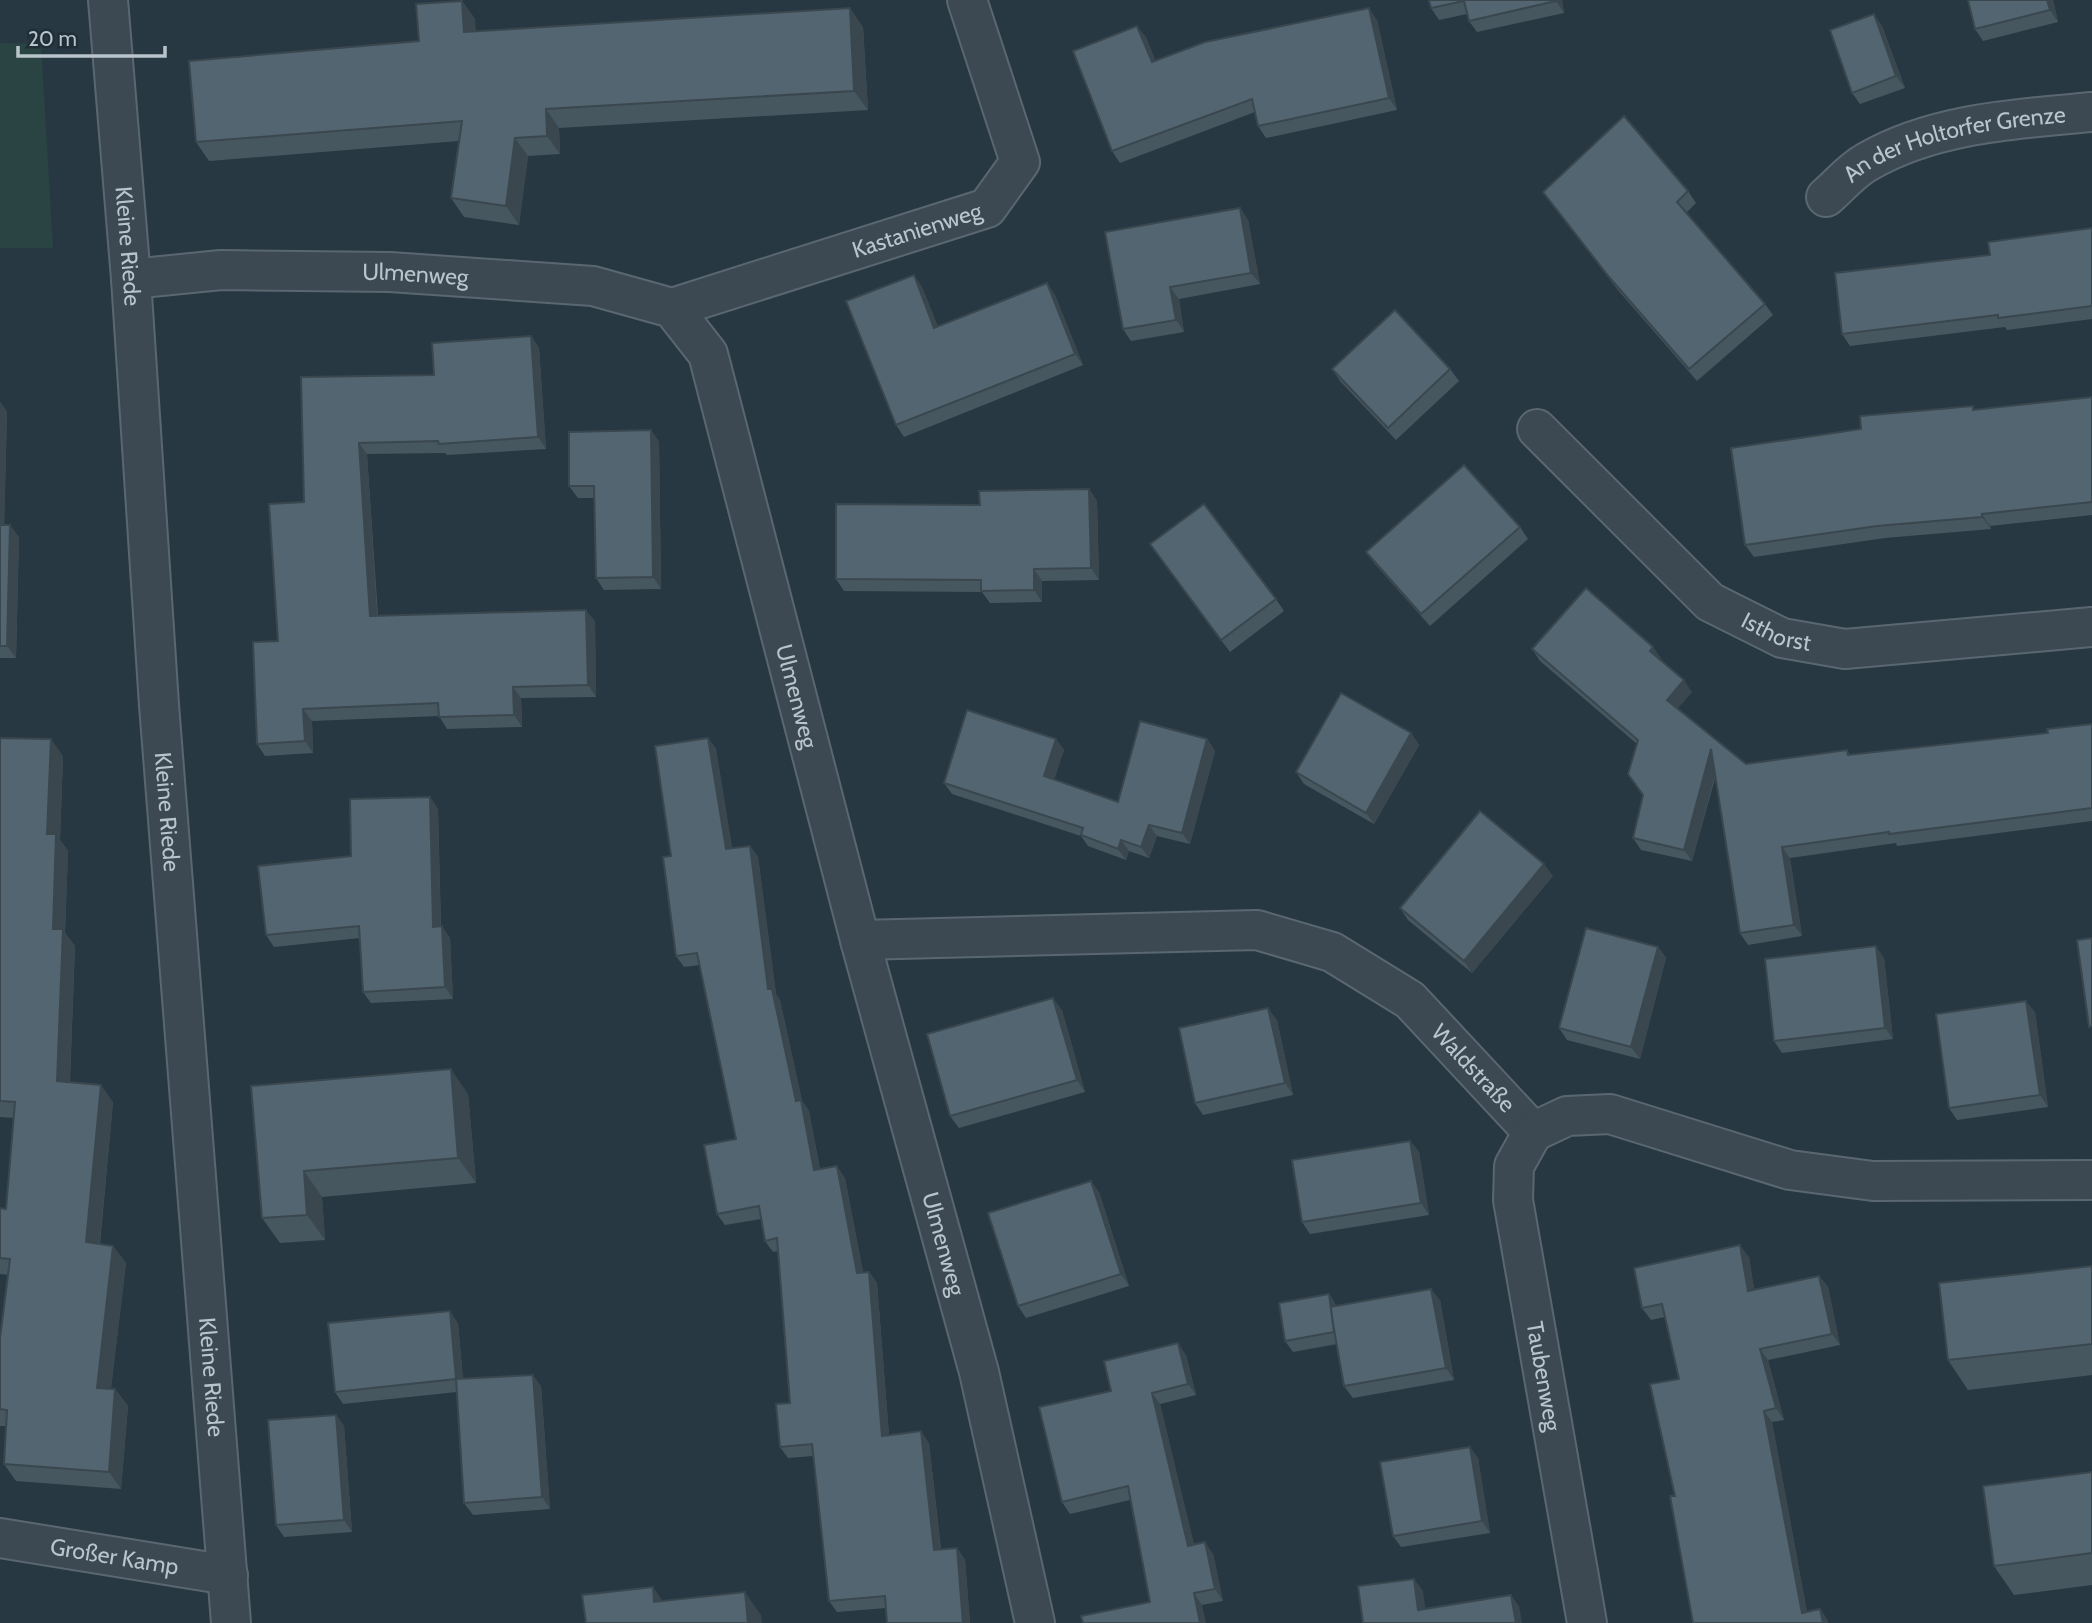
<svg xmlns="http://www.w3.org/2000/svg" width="2092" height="1623" font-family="Cabin,sans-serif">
  <rect width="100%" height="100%" fill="#273843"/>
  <!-- green -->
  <path fill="#294442" d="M0 43 41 44 53 248H0Z"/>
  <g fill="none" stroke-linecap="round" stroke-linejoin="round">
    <defs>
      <g id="minor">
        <path id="s1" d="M108 0 131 279 159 705 231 1623"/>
        <path id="s2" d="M1826 197C1839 186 1852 170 1867 162 1934 123 2016 119 2092 112"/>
        <path id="s3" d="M131 279 221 270 390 272 593 286 672 308 708 354 860 940 979 1372 1035 1623"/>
        <path id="s4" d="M672 308 987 208 1020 162 967 0"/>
        <path id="s5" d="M1537 429 1710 602 1782 638 1845 649 2092 627"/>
        <path id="s6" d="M860 940 1257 930 1332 952 1410 1000 1533 1132"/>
        <path d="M1533 1132 1567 1116 1610 1114 1790 1170 1873 1181 2092 1180"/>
        <path id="s7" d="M1533 1132 1514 1166 1513 1200 1587 1623"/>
        <path id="s8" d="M0 1538 228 1575"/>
      </g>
    </defs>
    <!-- minor casing -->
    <use href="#minor" stroke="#5a6770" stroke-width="42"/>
    <!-- minor -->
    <use href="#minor" stroke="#3c4952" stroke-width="38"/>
  </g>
  <!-- wall -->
  <g fill="#475760">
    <path d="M1429 0H1562L1564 13 1477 32 1469 21 1467 14 1439 20 1431 8Z"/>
    <path d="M1968 0H2053L2058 22 1983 41 1975 29Z"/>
    <path d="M462 1 475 19V31L863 27 868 110 559 128 560 154 528 156 519 225 464 217 451 198 459 141 209 161 196 142 419 41Z"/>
    <path d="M1377 20 1397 110 1266 138 1258 126 1255 112 1120 163 1112 151 1146 37 1155 61Z"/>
    <path d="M1882 26 1905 88 1860 104 1852 93Z"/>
    <path d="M1688 191 1696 203 1686 213 1765 304 1773 315 1697 381 1617 289 1543 192Z"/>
    <path d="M1240 208 1248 220 1260 284 1179 299 1184 332 1131 341 1123 329Z"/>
    <path d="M2092 228V319L2007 330 2005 327 1850 346 1842 334 1990 255Z"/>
    <path d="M922 287 938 327 1055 295 1083 365 904 437 896 425Z"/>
    <path d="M531 336 539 348 546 449 447 455 445 453 367 454 378 615 595 621 596 697 521 698 522 727 447 729 439 716 312 721 313 753 265 756 257 744 278 641 304 502 301 377 434 375Z"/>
    <path d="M1332 369H1450L1459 381 1396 440 1340 381Z"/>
    <path d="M2092 397V515L1990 526 1991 529 1885 538 1754 557 1745 545 1861 429 1975 410Z"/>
    <path d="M0 402 7 412 4 525 19 537 16 658H0Z"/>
    <path d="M651 430 659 442 661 589 604 590 596 578 594 498H578L569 486Z"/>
    <path d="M1089 489 1097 501 1099 580 1042 581V602L990 603 982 592 844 591 836 579 980 505Z"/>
    <path d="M1520 527 1528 539 1430 626 1374 563 1366 552Z"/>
    <path d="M1158 556 1276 599 1284 611 1230 652Z"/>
    <path d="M1532 649 1661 658 1660 659 1692 692 1677 709 1746 764 1847 750 1850 755 2048 733 2092 724V821L1897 846 1896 843 1790 858 1802 936 1748 945 1740 933 1716 775 1692 861 1641 850 1633 838 1643 795 1637 744 1540 661Z"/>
    <path d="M1411 733 1419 745 1374 824 1304 784 1296 772Z"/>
    <path d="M0 738 63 756 60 840 68 851 65 933 75 946 70 1082 113 1102 100 1244 113 1246 126 1263 111 1388 115 1389 128 1406 121 1489 16 1481 4 1464 6 1426H0V1338L8 1275 0 1274V1208L6 1209 14 1118 0 1117Z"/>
    <path d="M708 738 716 749 732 848 750 846 758 857 776 994 780 1000 802 1101 809 1111 820 1169 845 1178 863 1272H869L877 1283 889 1435 929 1443 941 1549 957 1548 965 1560 970 1623H887L886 1608 837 1612 829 1601 813 1456 788 1458 780 1447 790 1403 778 1251 773 1252 765 1241 761 1219 725 1225 717 1214 736 1139 700 965 684 967 676 956 671 856Z"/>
    <path d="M1056 739 1064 750 1054 779 1118 802 1207 739 1215 751 1190 844 1157 836 1149 858 1129 851 1126 860 1088 846 1081 836 952 794 944 783Z"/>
    <path d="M430 797 438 809 441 926 450 938 453 999 371 1003 363 992 360 938 274 947 266 935 351 856Z"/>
    <path d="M1553 876 1472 973 1408 920 1400 908Z"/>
    <path d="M1658 947 1666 958 1640 1059 1567 1040 1559 1028Z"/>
    <path d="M1884 958 1893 1039 1782 1053 1774 1041Z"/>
    <path d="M1062 1010 1085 1092 959 1128 950 1116Z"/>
    <path d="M2035 1012 2048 1107 1957 1120 1949 1108Z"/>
    <path d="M1277 1020 1293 1095 1203 1115 1195 1103Z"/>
    <path d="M251 1086 468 1094 476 1183 322 1197 325 1240 280 1243 262 1218Z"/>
    <path d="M1410 1141 1419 1152 1429 1215 1310 1234 1302 1222Z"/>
    <path d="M1099 1192 1129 1286 1026 1318 1018 1306Z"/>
    <path d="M1749 1257 1754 1289 1819 1276 1828 1287 1840 1345 1768 1360 1784 1420 1772 1422 1807 1612 1820 1609 1828 1621 1693 1623 1675 1496 1679 1379 1665 1317 1651 1320 1642 1308Z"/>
    <path d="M2092 1266V1375L1968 1390 1948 1360Z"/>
    <path d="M1329 1294 1336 1305 1440 1300 1454 1380 1353 1398 1344 1386 1337 1344 1293 1352 1285 1341Z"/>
    <path d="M458 1323 463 1379 541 1386 550 1509 473 1515 464 1503 457 1392 343 1404 335 1392Z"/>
    <path d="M1186 1355 1196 1395 1160 1404 1194 1545 1213 1554 1223 1601 1202 1605 1150 1602 1130 1500 1070 1514 1062 1502 1111 1391Z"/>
    <path d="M336 1415 344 1426 352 1532 284 1537 276 1525Z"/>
    <path d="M1478 1458 1490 1533 1401 1547 1393 1536Z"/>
    <path d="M2092 1472V1585L2014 1595 1994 1566Z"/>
  </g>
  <!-- shaded-wall -->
  <g fill="#3a474e">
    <path d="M1556 0H1562L1564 13 1556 1Z"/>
    <path d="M2047 0H2053L2058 22 2050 10Z"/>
    <path d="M462 1 475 19 477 51 464 32Z"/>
    <path d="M850 8 863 27 868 110 854 91Z"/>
    <path d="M1369 8 1377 20 1397 110 1389 98Z"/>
    <path d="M1874 14 1882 26 1905 88 1896 76Z"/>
    <path d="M1137 26 1146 37 1161 74 1152 62Z"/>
    <path d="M546 109 559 128 560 154 547 136Z"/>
    <path d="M515 138 528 156 519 225 506 206Z"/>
    <path d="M1240 208 1248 220 1260 284 1251 273Z"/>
    <path d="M914 275 922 287 943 340 934 328Z"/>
    <path d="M1047 283 1055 295 1083 365 1075 354Z"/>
    <path d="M1170 287 1179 299 1184 332 1176 320Z"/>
    <path d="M531 336 539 348 546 449 538 437Z"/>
    <path d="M0 402 7 412 4 537 0 532Z"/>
    <path d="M651 430 659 442 661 589 653 577Z"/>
    <path d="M359 443 367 454 378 627 370 616Z"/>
    <path d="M1089 489 1097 501 1099 580 1091 568Z"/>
    <path d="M1982 514 1990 526 1991 529 1982 517Z"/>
    <path d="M10 525 19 537 16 658 7 646Z"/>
    <path d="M1034 569 1042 581V602L1034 590Z"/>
    <path d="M586 610 595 621 596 697 588 685Z"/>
    <path d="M1653 647 1661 658 1658 662 1650 651Z"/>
    <path d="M1684 680 1692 692 1675 711 1667 700Z"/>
    <path d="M513 687 521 698 522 727 514 715Z"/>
    <path d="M303 709 312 721 313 753 305 741Z"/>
    <path d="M1411 733 1419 745 1374 824 1366 813Z"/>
    <path d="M708 738 716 749 734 860 726 849Z"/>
    <path d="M51 739 63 756 60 840 68 851 65 933 75 946 69 1098 57 1081 53 929 47 834Z"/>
    <path d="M1056 739 1064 750 1052 787 1044 776Z"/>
    <path d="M1207 739 1215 751 1190 844 1182 833Z"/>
    <path d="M1711 749 1719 760 1692 861 1684 850Z"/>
    <path d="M430 797 438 809 441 939 433 927Z"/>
    <path d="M1149 825 1157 836 1149 858 1141 847Z"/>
    <path d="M1121 840 1129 851 1126 860 1118 849Z"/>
    <path d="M750 846 758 857 776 994 780 1000 802 1101 809 1111 822 1182 814 1170 768 989Z"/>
    <path d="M1782 847 1790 858 1802 936 1794 925Z"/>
    <path d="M1544 864 1553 876 1472 973 1464 961Z"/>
    <path d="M442 926 450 938 453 999 445 987Z"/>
    <path d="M1876 946 1884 958 1893 1039 1885 1028Z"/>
    <path d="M1658 947 1666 958 1640 1059 1631 1047Z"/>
    <path d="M1053 998 1062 1010 1085 1092 1077 1080Z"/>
    <path d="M2026 1001 2035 1012 2048 1107 2040 1095Z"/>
    <path d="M1268 1008 1277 1020 1293 1095 1285 1083Z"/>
    <path d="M451 1069 468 1094 476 1183 458 1158Z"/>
    <path d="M101 1085 113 1102 98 1260 86 1242Z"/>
    <path d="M1410 1141 1419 1152 1429 1215 1421 1203Z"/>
    <path d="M837 1166 845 1178 865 1284 857 1273Z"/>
    <path d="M304 1171 322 1197 325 1240 307 1215Z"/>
    <path d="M1091 1181 1099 1192 1129 1286 1121 1274Z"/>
    <path d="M1740 1245 1749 1257 1756 1302 1748 1291Z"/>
    <path d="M113 1246 126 1263 109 1405 97 1388Z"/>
    <path d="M869 1272 877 1283 890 1447 882 1436Z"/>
    <path d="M1819 1276 1828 1287 1840 1345 1832 1334Z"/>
    <path d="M1431 1289 1440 1300 1454 1380 1446 1368Z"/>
    <path d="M1329 1294 1336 1305 1342 1343 1334 1332Z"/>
    <path d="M450 1311 458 1323 464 1391 456 1379Z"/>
    <path d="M1178 1343 1186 1355 1196 1395 1188 1384Z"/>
    <path d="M1760 1349 1768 1360 1784 1420 1776 1408Z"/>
    <path d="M533 1375 541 1386 550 1509 542 1497Z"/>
    <path d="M115 1389 128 1406 121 1489 109 1472Z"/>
    <path d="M1152 1393 1160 1404 1197 1557 1188 1546Z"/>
    <path d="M1764 1411 1772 1422 1809 1623 1802 1613Z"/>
    <path d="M336 1415 344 1426 352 1532 344 1520Z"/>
    <path d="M921 1431 929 1443 942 1561 934 1550Z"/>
    <path d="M1470 1447 1478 1458 1490 1533 1482 1521Z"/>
    <path d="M1205 1542 1213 1554 1223 1601 1215 1589Z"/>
    <path d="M957 1548 965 1560 970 1623H963Z"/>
    <path d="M1414 1579 1423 1591 1427 1622 1418 1610Z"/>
    <path d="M653 1587 669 1610 654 1602Z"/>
    <path d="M745 1592 761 1615 762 1623H748Z"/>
    <path d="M1194 1593 1202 1605 1206 1623H1200Z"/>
    <path d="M1511 1595 1519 1606 1522 1623H1516Z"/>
    <path d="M1820 1609 1828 1621V1623H1823Z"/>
  </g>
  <!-- building -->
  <g fill="#536570" stroke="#3a474e" stroke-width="2">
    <path d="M1429 0H1556V1L1469 21 1464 1 1431 8Z"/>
    <path d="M1968 0H2047L2050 10 1975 29Z"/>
    <path d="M462 1 464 32 850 8 854 91 546 109 547 136 515 138 506 206 451 198 462 121 196 142 189 61 419 41 416 4Z"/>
    <path d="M1369 8 1389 98 1258 126 1252 99 1112 151 1073 51 1137 26 1152 62 1205 42Z"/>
    <path d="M1874 14 1896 76 1852 93 1830 30Z"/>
    <path d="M1624 116 1688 191 1677 202 1765 304 1689 369 1609 277 1543 192Z"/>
    <path d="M1240 208 1251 273 1170 287 1176 320 1123 329 1105 232Z"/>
    <path d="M2092 228V306L1998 318V315L1842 334 1835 273 1990 255 1988 242Z"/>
    <path d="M914 275 934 328 1047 283 1075 354 896 425 846 301Z"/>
    <path d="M1395 310 1450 369 1388 428 1332 369Z"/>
    <path d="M531 336 538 437 439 444 438 441 359 443 370 616 586 610 588 685 513 687 514 715 439 717 438 703 303 709 305 741 257 744 253 642 278 641 269 504 304 502 301 377 434 375 432 343Z"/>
    <path d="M2092 397V502L1982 514V517L1877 526 1745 545 1731 448 1861 429 1860 416 1973 406V410Z"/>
    <path d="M651 430 653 577 596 578 594 486H569V432Z"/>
    <path d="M1464 465 1520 527 1421 614 1366 552Z"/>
    <path d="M1089 489 1091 568 1034 569V590L981 591V580L836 579V504L980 505 979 491Z"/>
    <path d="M1204 504 1276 599 1221 640 1150 544Z"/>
    <path d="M0 525H10L7 646H0Z"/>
    <path d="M1586 588 1653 647 1650 651 1684 680 1667 700 1746 764 1847 750 1848 755 2048 733 2047 729 2092 724V808L1889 834V832L1782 847 1794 925 1740 933 1711 749 1684 850 1633 838 1643 795 1628 774 1638 740 1532 649Z"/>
    <path d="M1341 693 1411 733 1366 813 1296 772Z"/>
    <path d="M967 710 1056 739 1044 776 1118 802 1140 721 1207 739 1182 833 1149 825 1141 847 1121 840 1118 849 1081 835 1083 828 944 783Z"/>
    <path d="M0 738 51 739 47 834H56L53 929H63L57 1081 101 1085 86 1242 113 1246 97 1388 115 1389 109 1472 4 1464 7 1410 0 1409V1338L10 1259 0 1258V1208L6 1209 15 1102 0 1101Z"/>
    <path d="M708 738 726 849 750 846 768 989H772L796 1101 801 1100 814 1170 837 1166 857 1273 869 1272 882 1436 921 1431 934 1550 957 1548 963 1623H887L885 1596 829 1601 812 1444 780 1447 776 1404 790 1403 777 1238 765 1241 759 1206 717 1214 704 1145 736 1139 697 953 676 956 663 857 671 856 655 746Z"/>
    <path d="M430 797 433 927 442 926 445 987 363 992 359 926 266 935 258 866 351 856 350 799Z"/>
    <path d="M1480 811 1544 864 1464 961 1400 908Z"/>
    <path d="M1586 928 1658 947 1631 1047 1559 1028Z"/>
    <path d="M2092 938V1026L2089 1027 2077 940Z"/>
    <path d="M1876 946 1885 1028 1774 1041 1765 959Z"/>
    <path d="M1053 998 1077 1080 950 1116 927 1034Z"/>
    <path d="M2026 1001 2040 1095 1949 1108 1936 1014Z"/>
    <path d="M1268 1008 1285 1083 1195 1103 1179 1028Z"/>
    <path d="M451 1069 458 1158 304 1171 307 1215 262 1218 251 1086Z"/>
    <path d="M1410 1141 1421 1203 1302 1222 1292 1160Z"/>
    <path d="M1091 1181 1121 1274 1018 1306 988 1213Z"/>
    <path d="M1740 1245 1748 1291 1819 1276 1832 1334 1760 1349 1776 1408 1764 1411 1802 1613 1820 1609 1823 1623H1693L1670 1496H1675L1650 1384 1679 1379 1662 1304 1642 1308 1634 1268Z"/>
    <path d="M2092 1266V1344L1948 1360 1939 1283Z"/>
    <path d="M1431 1289 1446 1368 1344 1386 1330 1307Z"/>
    <path d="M1329 1294 1334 1332 1285 1341 1279 1303Z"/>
    <path d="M450 1311 456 1379 335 1392 328 1323Z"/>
    <path d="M1178 1343 1188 1384 1152 1393 1188 1546 1205 1542 1215 1589 1194 1593 1200 1623H1083L1081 1616 1150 1602 1128 1486 1062 1502 1039 1407 1111 1391 1104 1361Z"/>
    <path d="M533 1375 542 1497 464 1503 456 1379Z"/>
    <path d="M336 1415 344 1520 276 1525 268 1420Z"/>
    <path d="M1470 1447 1482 1521 1393 1536 1380 1462Z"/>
    <path d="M2092 1472V1553L1994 1566 1983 1486Z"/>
    <path d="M1414 1579 1418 1610 1511 1595 1516 1623H1363L1358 1586Z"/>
    <path d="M653 1587 654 1602 745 1592 748 1623H586L582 1595Z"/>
  </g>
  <g text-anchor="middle" stroke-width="5" stroke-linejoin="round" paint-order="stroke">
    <!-- street labels -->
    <g font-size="23" fill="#b9c4cc" stroke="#202e38">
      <text dy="8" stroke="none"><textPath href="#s2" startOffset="144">An der Holtorfer Grenze</textPath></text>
      <text dy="8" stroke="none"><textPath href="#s4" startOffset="257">Kastanienweg</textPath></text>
      <text dy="8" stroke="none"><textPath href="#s1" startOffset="247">Kleine Riede</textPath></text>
      <text dy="8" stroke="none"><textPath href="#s3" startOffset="285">Ulmenweg</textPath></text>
      <text dy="8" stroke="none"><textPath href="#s5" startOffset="318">Isthorst</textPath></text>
      <text dy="8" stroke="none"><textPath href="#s3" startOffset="957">Ulmenweg</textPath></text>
      <text dy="8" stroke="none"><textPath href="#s1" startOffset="814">Kleine Riede</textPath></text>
      <text dy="8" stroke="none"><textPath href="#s6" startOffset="660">Waldstraße</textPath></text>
      <text dy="8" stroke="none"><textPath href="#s3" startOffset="1524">Ulmenweg</textPath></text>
      <text dy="8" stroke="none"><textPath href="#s7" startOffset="252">Taubenweg</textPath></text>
      <text dy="8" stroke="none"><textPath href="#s1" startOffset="1381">Kleine Riede</textPath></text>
      <text dy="8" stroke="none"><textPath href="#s8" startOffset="116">Großer Kamp</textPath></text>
    </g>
  </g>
  <!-- scale -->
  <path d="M18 46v10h147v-10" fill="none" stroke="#b9c4cc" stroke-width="3.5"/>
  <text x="28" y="46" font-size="21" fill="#b9c4cc" stroke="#202e38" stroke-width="5" paint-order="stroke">20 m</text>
</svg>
